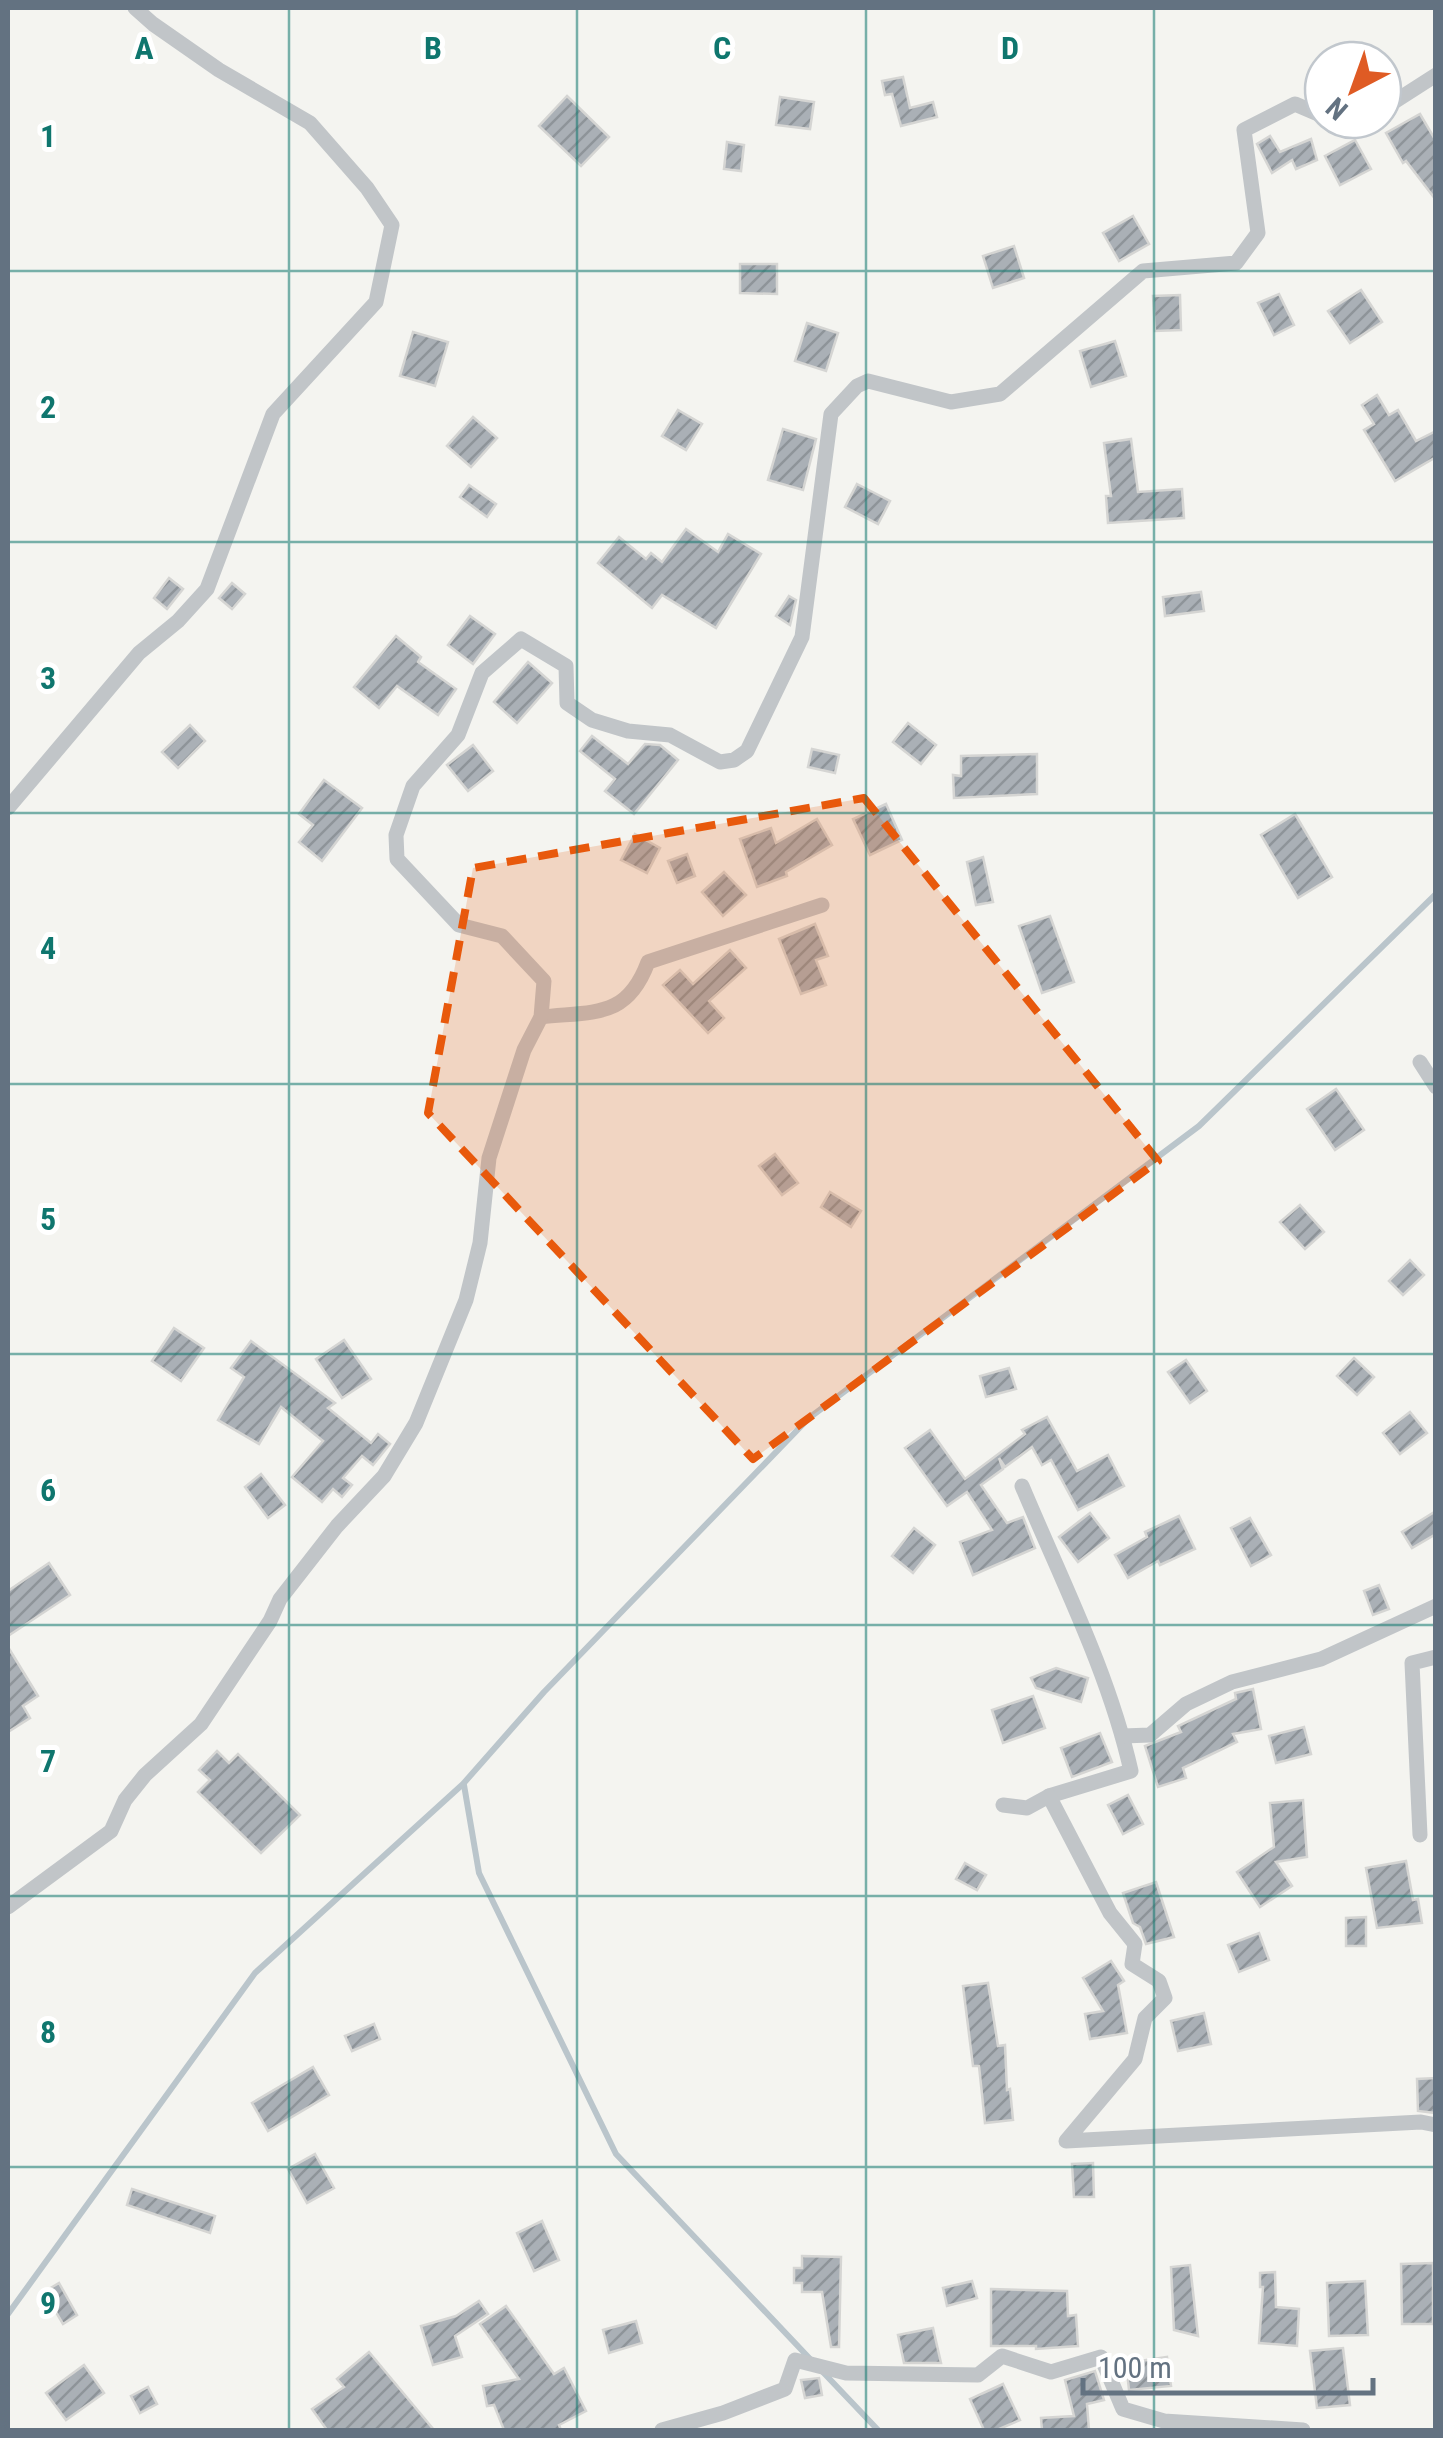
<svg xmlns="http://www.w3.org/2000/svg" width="1443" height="2438" font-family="'Roboto Condensed',sans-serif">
  <defs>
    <pattern id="building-hatch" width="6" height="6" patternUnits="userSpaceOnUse" patternTransform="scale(2.5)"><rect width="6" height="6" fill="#aab0b6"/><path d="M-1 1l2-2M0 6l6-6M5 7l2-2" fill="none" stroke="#8e9499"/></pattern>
  </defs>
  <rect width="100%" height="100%" fill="#f4f4f0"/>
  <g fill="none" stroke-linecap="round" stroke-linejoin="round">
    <!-- stream -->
    <g stroke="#bac5cb" stroke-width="6">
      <path d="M464 1785 479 1873 616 2154 812 2361"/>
      <path d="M8 2314 255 1973 463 1784 544 1692 809 1418 1199 1126 1436 894"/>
      <path d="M821 2370 878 2430"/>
    </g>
  </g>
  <!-- building -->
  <g fill="url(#building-hatch)" stroke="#d5d5d3" stroke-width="2.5">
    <path d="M903 77 910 108 933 102 937 117 901 126 892 94 885 95 882 81Z"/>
    <path d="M567 96 609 137 581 166 539 126Z"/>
    <path d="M780 97 814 102 810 129 776 125Z"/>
    <path d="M1420 114 1436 141V200L1406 161 1403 163 1386 133Z"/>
    <path d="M1270 136 1280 152 1311 139 1317 160 1296 169 1292 160 1272 173 1257 144Z"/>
    <path d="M1355 140 1371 169 1340 185 1325 156Z"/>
    <path d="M727 142 744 145 741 171 724 169Z"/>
    <path d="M1133 216 1149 244 1119 261 1103 233Z"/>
    <path d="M1014 246 1024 278 993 288 983 256Z"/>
    <path d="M740 264H777V294L740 293Z"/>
    <path d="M1361 290 1382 322 1350 343 1328 311Z"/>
    <path d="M1279 294 1294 325 1274 335 1258 303Z"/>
    <path d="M1180 295 1181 330 1155 331 1153 296Z"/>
    <path d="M807 323 838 333 826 371 795 361Z"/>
    <path d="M413 332 448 342 435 386 400 376Z"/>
    <path d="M1115 341 1126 376 1091 387 1080 351Z"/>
    <path d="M1377 395 1389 415 1398 410 1416 441 1436 431V457L1395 481 1364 430 1374 424 1362 405Z"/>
    <path d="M678 410 702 424 686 450 662 436Z"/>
    <path d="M473 417 497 438 471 467 447 446Z"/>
    <path d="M783 429 816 439 803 490 768 480Z"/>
    <path d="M1131 439 1138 492 1182 489 1184 518 1108 523 1106 496H1111L1104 443Z"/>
    <path d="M857 484 890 501 878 524 845 507Z"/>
    <path d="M469 485 496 504 487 517 460 497Z"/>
    <path d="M686 529 718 552 728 534 761 554 716 628 662 595 652 608 598 563 619 537 646 559 651 553 662 562Z"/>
    <path d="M169 578 183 589 167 609 154 598Z"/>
    <path d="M232 583 245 594 232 609 219 598Z"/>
    <path d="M1201 592 1204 611 1165 616 1163 597Z"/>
    <path d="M789 596 796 600 790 625 776 616Z"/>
    <path d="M470 616 495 634 473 664 448 645Z"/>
    <path d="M396 636 421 657 418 662 456 689 438 715 397 686 379 708 354 687Z"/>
    <path d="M528 662 552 683 517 723 494 702Z"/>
    <path d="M908 723 936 745 921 764 893 742Z"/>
    <path d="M190 725 205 741 178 768 162 752Z"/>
    <path d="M592 736 628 764 645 744 660 745 678 760 634 814 605 791 615 779 580 751Z"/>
    <path d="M473 745 493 771 468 791 447 765Z"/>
    <path d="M812 749 839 755 835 773 808 767Z"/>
    <path d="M1037 754V794L954 798 953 775 961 776V756Z"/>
    <path d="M324 780 362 808 322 861 299 842 313 825 299 814Z"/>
    <path d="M886 804 902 840 870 855 853 819Z"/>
    <path d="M1295 814 1332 877 1298 898 1261 835Z"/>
    <path d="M817 819 832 845 786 872 787 876 757 887 740 839 771 828 776 843Z"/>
    <path d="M635 834 660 848 647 873 621 860Z"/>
    <path d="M687 854 695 876 677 883 668 861Z"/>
    <path d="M983 857 993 902 976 905 967 862Z"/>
    <path d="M724 872 746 895 723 916 702 892Z"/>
    <path d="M1050 916 1074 982 1042 993 1019 926Z"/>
    <path d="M815 924 828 956 816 960 826 985 801 994 779 939Z"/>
    <path d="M730 950 746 968 709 1001 724 1018 708 1033 663 985 680 970 693 984Z"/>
    <path d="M1336 1089 1364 1130 1335 1150 1307 1109Z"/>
    <path d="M775 1154 798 1183 782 1195 759 1166Z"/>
    <path d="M830 1192 861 1211 851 1227 821 1207Z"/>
    <path d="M1300 1205 1324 1232 1305 1249 1280 1222Z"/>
    <path d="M1410 1260 1424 1275 1403 1295 1389 1281Z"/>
    <path d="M174 1328 204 1348 181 1381 152 1361Z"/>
    <path d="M344 1340 371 1379 342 1398 316 1359Z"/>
    <path d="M251 1341 335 1403 328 1408 371 1443 378 1434 390 1444 373 1465 362 1456 343 1478 352 1485 342 1497 333 1489 322 1502 292 1477 323 1441 281 1407 259 1444 218 1420 244 1377 231 1368Z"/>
    <path d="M1354 1358 1374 1377 1357 1395 1337 1376Z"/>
    <path d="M1186 1360 1207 1391 1190 1403 1168 1372Z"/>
    <path d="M1009 1368 1016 1389 986 1397 980 1376Z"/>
    <path d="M1410 1412 1427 1433 1400 1454 1383 1433Z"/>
    <path d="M1047 1417 1077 1471 1108 1455 1124 1486 1078 1510 1051 1460 1042 1465 1032 1447 1005 1467 999 1458 1003 1469 981 1485 1007 1523 1023 1517 1035 1548 973 1575 960 1542 992 1530 967 1492 947 1506 905 1448 930 1430 965 1479 1025 1434 1022 1430Z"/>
    <path d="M261 1474 285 1505 268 1518 245 1487Z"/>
    <path d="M1436 1511V1534L1412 1548 1402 1532Z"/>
    <path d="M1090 1513 1109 1538 1078 1562 1059 1537Z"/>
    <path d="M1179 1516 1195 1549 1160 1565 1158 1561 1128 1578 1115 1555 1147 1537 1145 1532Z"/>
    <path d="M1250 1518 1271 1555 1251 1566 1231 1528Z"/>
    <path d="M914 1528 935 1545 913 1573 892 1556Z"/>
    <path d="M49 1563 70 1595 8 1636V1591Z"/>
    <path d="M1379 1585 1389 1609 1373 1615 1364 1591Z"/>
    <path d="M8 1647 38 1696 23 1706 30 1718 8 1732Z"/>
    <path d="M1056 1668 1088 1678 1081 1702 1036 1688 1031 1678Z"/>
    <path d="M1253 1689 1261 1729 1233 1734 1237 1742 1183 1768 1186 1778 1158 1787 1145 1746 1181 1732 1178 1726 1236 1699 1235 1693Z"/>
    <path d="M1033 1696 1045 1728 1003 1743 992 1710Z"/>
    <path d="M1304 1727 1311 1754 1276 1763 1269 1736Z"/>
    <path d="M1100 1733 1112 1762 1072 1777 1061 1748Z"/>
    <path d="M217 1751 229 1763 238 1754 300 1815 261 1853 198 1792 210 1780 199 1770Z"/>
    <path d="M1128 1795 1143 1824 1123 1834 1108 1805Z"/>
    <path d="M1303 1800 1307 1857 1276 1862 1292 1886 1260 1907 1237 1872 1274 1847 1270 1803Z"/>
    <path d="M1406 1861 1413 1900 1418 1899 1422 1923 1377 1928 1366 1868Z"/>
    <path d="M965 1863 986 1875 977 1890 956 1879Z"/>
    <path d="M1156 1882 1174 1937 1146 1944 1140 1927 1133 1923 1123 1893Z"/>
    <path d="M1366 1917V1946H1346V1918Z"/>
    <path d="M1259 1933 1269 1960 1239 1972 1228 1945Z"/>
    <path d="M1111 1961 1124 1981 1118 1985 1127 2033 1090 2039 1085 2014 1103 2011 1083 1978Z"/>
    <path d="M988 1983 998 2046 1005 2045 1007 2090 1010 2089 1013 2120 985 2123 979 2066H973L963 1986Z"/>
    <path d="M1204 2013 1211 2044 1178 2051 1171 2021Z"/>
    <path d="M374 2024 380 2039 352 2051 345 2036Z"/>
    <path d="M313 2067 329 2095 268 2131 252 2103Z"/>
    <path d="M1436 2078V2113L1418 2111 1417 2079Z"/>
    <path d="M315 2154 334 2188 307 2203 288 2169Z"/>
    <path d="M1093 2163 1094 2197H1074L1072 2164Z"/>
    <path d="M132 2189 215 2216 210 2233 127 2205Z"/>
    <path d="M542 2221 559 2260 534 2271 517 2233Z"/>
    <path d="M802 2256 841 2257 839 2347H831L822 2292H802V2283H794V2268H802Z"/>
    <path d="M1433 2263V2324H1402L1401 2264Z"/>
    <path d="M1190 2265 1198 2336 1174 2330 1171 2267Z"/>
    <path d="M1275 2272 1276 2307 1299 2309 1297 2346 1259 2343 1263 2287H1260V2273Z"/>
    <path d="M972 2281 977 2298 947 2306 943 2288Z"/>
    <path d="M1365 2281 1368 2335 1329 2336 1327 2283Z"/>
    <path d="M59 2283 77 2315 63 2324 44 2292Z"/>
    <path d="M991 2289 1067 2291 1068 2316 1076 2315 1078 2346 1036 2349V2346H991Z"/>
    <path d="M479 2301 488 2314 455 2336 462 2357 433 2365 421 2326 456 2316Z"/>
    <path d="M506 2306 554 2374 564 2368 586 2411 559 2425 561 2430H504L494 2405 487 2406 483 2386 519 2379 480 2324Z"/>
    <path d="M636 2321 642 2343 609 2353 603 2330Z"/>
    <path d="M933 2328 941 2363H904L898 2335Z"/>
    <path d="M1343 2348 1350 2405 1317 2408 1310 2351Z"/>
    <path d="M369 2352 434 2430H327L312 2409 344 2387 337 2379Z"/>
    <path d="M1167 2357 1171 2386 1129 2390 1126 2363Z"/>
    <path d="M84 2365 104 2393 66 2420 46 2393Z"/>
    <path d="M1095 2371 1104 2400 1087 2404 1089 2430H1042L1041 2418 1074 2416 1065 2380Z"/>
    <path d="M819 2378 822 2395 805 2398 801 2380Z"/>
    <path d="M1003 2384 1020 2420 997 2430H984L970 2399Z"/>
    <path d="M148 2387 157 2404 140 2413 131 2396Z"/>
  </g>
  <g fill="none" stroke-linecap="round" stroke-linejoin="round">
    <!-- minor -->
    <g stroke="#c1c5c8" stroke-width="15">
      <path d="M1383 109 1436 75"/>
      <path d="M1331 120 1347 127 1362 120"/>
      <path d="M8 808 139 653 178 621 207 589 273 414 376 302 392 225 367 188 310 123 219 70 153 24 135 8"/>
      <path d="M541 1017C594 1011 627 1019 648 962L822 905"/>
      <path d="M1420 1062 1436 1087"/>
      <path d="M1022 1486C1061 1579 1109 1673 1131 1771L1049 1796"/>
      <path d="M1123 1736 1150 1735 1186 1704 1232 1682 1321 1659 1436 1606"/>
      <path d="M1003 1805 1027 1808 1049 1796 1110 1913 1135 1944 1132 1964 1159 1981 1165 1998 1145 2018 1135 2059 1066 2141 1421 2122 1436 2125"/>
      <path d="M1420 1835 1412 1663 1436 1657"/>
      <path d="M8 1907 111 1831 125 1800 145 1775 201 1724 270 1621 280 1599 337 1526 384 1476 416 1423 466 1300 480 1243 489 1158 524 1050 541 1017 544 981 502 936 459 925 397 859 396 835 413 786 458 735 482 673 521 639 566 666 567 703 592 720 628 731 670 735 720 762 734 760 747 751 802 637 831 414 857 386 868 381 951 402 1000 394 1143 271 1236 263 1258 233 1244 130 1295 104 1323 116"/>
      <path d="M662 2430 723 2413 785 2389 795 2360 846 2373 978 2375 1002 2356 1051 2372 1101 2357 1123 2409 1164 2421 1303 2430"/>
    </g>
  </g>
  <!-- marked area -->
  <path fill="#e8590c" fill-opacity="0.2" stroke="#e8590c" stroke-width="8" stroke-dasharray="20 12" stroke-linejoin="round" d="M864 798 1158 1161 753 1459 428 1113 473 868Z"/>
  <!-- grid -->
  <path fill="none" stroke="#0f766e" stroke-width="2.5" stroke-opacity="0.55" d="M289 8V2430M577 8V2430M866 8V2430M1154 8V2430M8 271H1436M8 542H1436M8 813H1436M8 1084H1436M8 1354H1436M8 1625H1436M8 1896H1436M8 2167H1436"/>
  <g font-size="32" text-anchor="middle" font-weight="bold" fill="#0f766e" stroke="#fff" stroke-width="10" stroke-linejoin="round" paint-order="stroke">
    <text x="144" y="59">A</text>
    <text x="433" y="59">B</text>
    <text x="722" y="59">C</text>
    <text x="1010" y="59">D</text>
    <text x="48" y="147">1</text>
    <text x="48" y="418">2</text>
    <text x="48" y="689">3</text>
    <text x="48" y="959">4</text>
    <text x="48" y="1230">5</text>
    <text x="48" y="1501">6</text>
    <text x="48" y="1772">7</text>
    <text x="48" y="2043">8</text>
    <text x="48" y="2314">9</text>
  </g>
  <!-- border -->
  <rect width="1443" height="2438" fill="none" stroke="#637281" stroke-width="20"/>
  <!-- north arrow -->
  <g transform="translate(1353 90) rotate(221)"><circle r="48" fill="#ffffff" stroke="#c1c7cd" stroke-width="2.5"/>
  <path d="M0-8L18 38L0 25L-18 38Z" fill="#df5b24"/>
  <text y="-15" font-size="28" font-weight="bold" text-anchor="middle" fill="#637281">N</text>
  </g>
  <!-- scale -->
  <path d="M1083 2378v15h290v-15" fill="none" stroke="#637281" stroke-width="5"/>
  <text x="1098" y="2378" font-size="30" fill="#637281" stroke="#ffffff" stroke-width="8" paint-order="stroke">100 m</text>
</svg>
